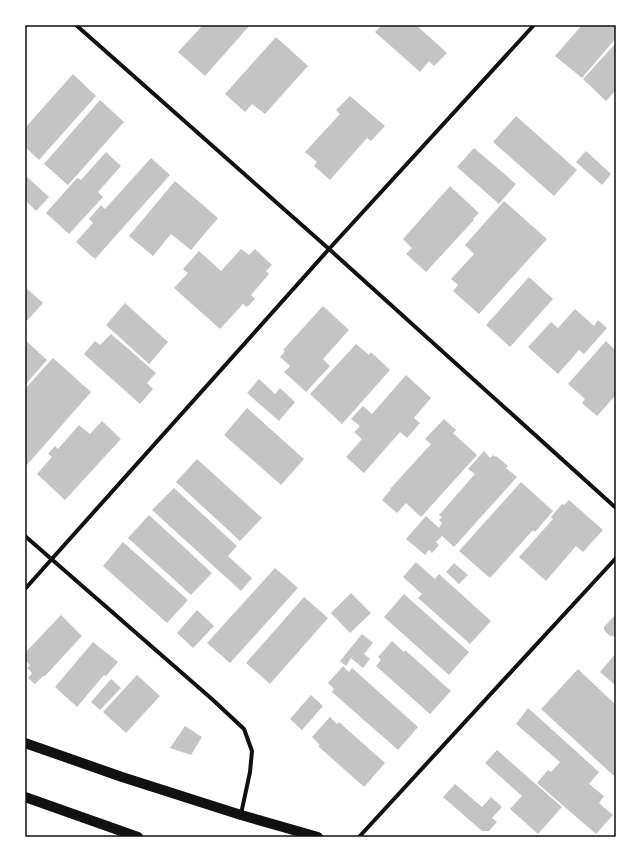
<svg xmlns="http://www.w3.org/2000/svg" width="641" height="862" font-family="'Fira Sans',sans-serif">
  <rect width="100%" height="100%" fill="#fff"/>
  <!-- building -->
  <g fill="#c4c4c4">
    <path d="M203 25H250L205 76 178 52Z"/>
    <path d="M382 25H416L447 53 434 66 429 61 420 72 375 32Z"/>
    <path d="M582 25H616V38L582 78 555 56Z"/>
    <path d="M276 37 308 66 265 114 252 104 245 112 225 94Z"/>
    <path d="M616 43V90L606 101 583 79Z"/>
    <path d="M73 74 96 96 39 160 25 147V128Z"/>
    <path d="M350 96 385 126 371 141 367 138 330 180 314 166 317 162 305 152 340 114 336 110Z"/>
    <path d="M100 100 124 122 68 185 44 164Z"/>
    <path d="M516 116 577 170 554 196 493 142Z"/>
    <path d="M474 148 516 184 499 204 457 167Z"/>
    <path d="M586 151 611 174 602 185 576 162Z"/>
    <path d="M106 152 121 166 98 192 103 197 69 234 46 213 77 178 81 180Z"/>
    <path d="M151 158 170 175 95 259 76 242 93 223 89 219 101 205 105 209Z"/>
    <path d="M25 175 49 197 36 211 25 200Z"/>
    <path d="M175 181 218 218 191 250 171 234 153 256 129 236Z"/>
    <path d="M450 186 479 213 473 219 474 220 426 272 406 254 412 248 403 239Z"/>
    <path d="M504 201 547 239 479 314 453 291 458 285 451 279 474 254 465 245Z"/>
    <path d="M241 249 249 255 255 249 272 265 266 271 269 274 251 295 255 299 247 307 243 304 220 329 174 288 188 273 183 269 199 251 221 271Z"/>
    <path d="M529 277 553 299 510 347 486 325Z"/>
    <path d="M25 287 43 303 25 323Z"/>
    <path d="M125 303 168 342 149 364 106 325Z"/>
    <path d="M323 306 349 330 323 359 330 366 306 392 284 372 290 366 280 357 285 351 283 350Z"/>
    <path d="M575 309 594 326 598 320 607 328 584 354 579 350 558 374 528 347 551 322 558 328Z"/>
    <path d="M111 334 156 373 147 383 153 389 140 404 84 354 95 341 100 345Z"/>
    <path d="M25 340 47 360 25 385Z"/>
    <path d="M606 341 616 351V395L597 416 582 403 585 399 568 384Z"/>
    <path d="M356 344 369 355 371 352 390 370 342 424 310 394Z"/>
    <path d="M53 358 91 392 26 466 25 465V389Z"/>
    <path d="M406 375 431 398 414 418 420 423 407 438 400 432 364 473 346 457 362 439 354 432 360 426 351 419 363 406 372 414Z"/>
    <path d="M259 379 275 394 280 388 295 402 279 421 247 393Z"/>
    <path d="M247 408 304 459 281 485 224 435Z"/>
    <path d="M444 419 456 430 453 433 477 455 421 517 406 503 397 513 382 500 391 489H390L431 444 425 439Z"/>
    <path d="M102 421 121 439 65 500 37 474 52 457 48 454 55 446 58 449 79 425 90 434Z"/>
    <path d="M484 451 490 458 493 455 495 457 496 456 508 466 506 468 517 477 454 547 442 536 436 542 439 545 432 553 429 550 425 555 406 539 426 516 439 528 442 523 439 520 442 517 439 515 475 474 468 469Z"/>
    <path d="M197 459 262 518 240 541 176 482Z"/>
    <path d="M521 482 553 511 535 532 533 530 490 578 459 551Z"/>
    <path d="M174 488 237 546 228 556 252 578 241 591 152 510Z"/>
    <path d="M569 500 603 530 583 552 576 546 546 581 519 557 553 519 551 517 562 504 564 505Z"/>
    <path d="M149 515 212 573 191 595 128 538Z"/>
    <path d="M123 542 188 600 167 623 103 566Z"/>
    <path d="M416 562 435 579 439 574 491 621 470 644 418 598 422 594 403 577Z"/>
    <path d="M454 563 468 575 459 584 446 572Z"/>
    <path d="M275 568 298 588 230 663 207 643Z"/>
    <path d="M351 593 371 613 350 633 331 613Z"/>
    <path d="M404 594 469 652 449 675 384 617Z"/>
    <path d="M304 597 328 618 270 684 246 663Z"/>
    <path d="M197 610 214 626 193 648 177 633Z"/>
    <path d="M61 615 82 636 45 676H43L35 684 28 678 32 673 27 668 30 665 25 660V653Z"/>
    <path d="M614 616H616V639L612 635 611 637 604 630V627Z"/>
    <path d="M362 634 373 643 364 654 370 659 363 668 351 658 346 666 340 661Z"/>
    <path d="M392 641 404 652 405 650 451 691 430 714 376 666 381 660 378 657Z"/>
    <path d="M93 642 118 662 106 676 104 675 77 707 55 687Z"/>
    <path d="M616 653V686L600 672Z"/>
    <path d="M343 666 349 672 352 668 418 727 398 750 332 692 334 689 328 683Z"/>
    <path d="M578 669 616 705V774L614 776 541 709Z"/>
    <path d="M137 675 160 696 126 733 103 712Z"/>
    <path d="M111 679 121 688 100 710 91 702Z"/>
    <path d="M311 695 323 706 302 730 290 719Z"/>
    <path d="M528 708 599 772 589 784 604 796 599 803 613 815 596 834 537 783 548 770 551 772 560 762 516 724Z"/>
    <path d="M330 717 337 724 339 722 385 763 364 787 318 746 320 745 312 737Z"/>
    <path d="M185 726 202 737 191 755 170 748Z"/>
    <path d="M497 750 562 807 538 834 510 809 522 796 485 763Z"/>
    <path d="M455 784 482 807 491 797 502 807 492 818 497 822 489 831H482L443 797Z"/>
  </g>
  <g fill="none" stroke-linecap="round" stroke-linejoin="round">
    <!-- minor -->
    <g stroke="#111" stroke-width="4">
      <path d="M76 25 329 249 616 508"/>
      <path d="M25 536 213 700 244 729 252 751 250 772 241 814"/>
      <path d="M25 589 329 249 534 25"/>
      <path d="M359 837 616 558"/>
    </g>
    <!-- primary -->
    <g stroke="#111" stroke-width="10">
      <path d="M25 743 122 777 241 815 318 837"/>
      <path d="M25 797 138 837"/>
    </g>
  </g>
  <!-- border -->
  <rect width="641" height="862" fill="none" stroke="#ffffff" stroke-width="52"/>
  <rect x="26" y="26" width="589" height="810" fill="none" stroke="#111" stroke-width="1.5"/>
</svg>
